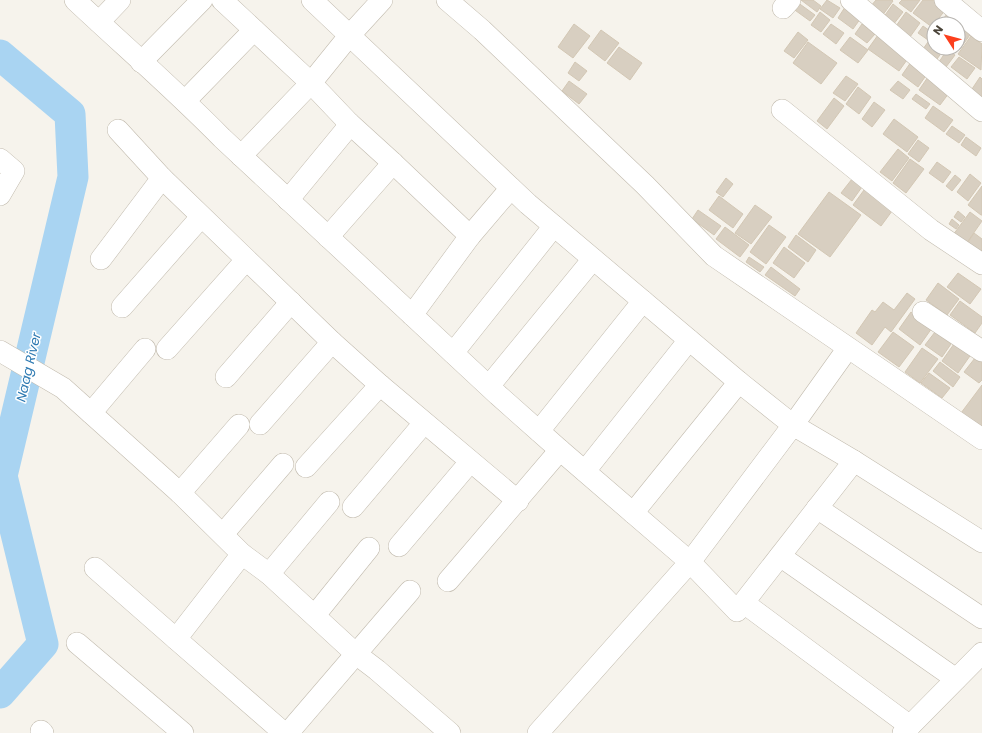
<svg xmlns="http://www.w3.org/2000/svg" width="982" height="733" font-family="Poppins,sans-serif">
  <rect width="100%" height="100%" fill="#f6f3ec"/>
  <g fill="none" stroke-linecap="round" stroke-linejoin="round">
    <!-- river -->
    <path stroke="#a9d4f2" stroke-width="31" d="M0 55 70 114 73 177 2 476 43 644 0 693"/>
  </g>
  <!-- building -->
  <g fill="#d8cfc1" stroke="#d3c7b4">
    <path d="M801 0H813L821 6 817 12Z"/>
    <path d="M827 0 840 8 833 18 820 9Z"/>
    <path d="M876 0H892L893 1 882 16 870 7Z"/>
    <path d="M902 0H920L911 12 899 3Z"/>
    <path d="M923 0H934L946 9 932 27 913 13Z"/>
    <path d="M797 2 815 15 810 21 792 8Z"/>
    <path d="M847 4 863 15 853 29 838 18Z"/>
    <path d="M893 4 903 12 893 25 883 18Z"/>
    <path d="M820 12 830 20 821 32 811 25Z"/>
    <path d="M906 12 920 23 910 37 896 26Z"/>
    <path d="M947 14 972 32 960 49 958 47V24H939Z"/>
    <path d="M574 24 590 36 573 58 558 47Z"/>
    <path d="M831 24 844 33 836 44 823 34Z"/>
    <path d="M862 24 875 34 867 43 855 34Z"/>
    <path d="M923 26 933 33 928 40 918 33Z"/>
    <path d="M601 30 619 43 605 61 588 48Z"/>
    <path d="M798 32 808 40 794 58 784 51Z"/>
    <path d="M878 35 909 57 899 71 868 49Z"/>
    <path d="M933 35 934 48H945L937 59 923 49Z"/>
    <path d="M971 36 982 44 981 70 958 54Z"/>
    <path d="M850 37 868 50 858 63 840 50Z"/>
    <path d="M808 42 837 63 821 84 793 63Z"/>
    <path d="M619 47 642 63 630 80 607 63Z"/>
    <path d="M947 50 955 55 946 67 939 62Z"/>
    <path d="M959 57 975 68 967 79 951 67Z"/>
    <path d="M575 62 587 71 579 81 568 73Z"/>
    <path d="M911 62 927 74 918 87 902 75Z"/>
    <path d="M846 76 858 84 845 101 833 93Z"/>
    <path d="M928 77 949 93 940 105 919 90Z"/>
    <path d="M980 77 982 79V101L970 92Z"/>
    <path d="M569 81 587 94 579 104 562 91Z"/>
    <path d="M898 81 910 90 903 99 890 90Z"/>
    <path d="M858 87 871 97 859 114 846 104Z"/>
    <path d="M916 94 930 104 926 109 912 99Z"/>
    <path d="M834 98 844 106 827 129 817 121Z"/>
    <path d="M874 102 885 110 872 127 862 119Z"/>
    <path d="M933 106 953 120 944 132 925 118Z"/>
    <path d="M894 119 918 137 907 152 883 134Z"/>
    <path d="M952 126 965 135 959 143 946 134Z"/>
    <path d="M966 137 981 148 976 156 961 145Z"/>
    <path d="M918 140 929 148 919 162 908 154Z"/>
    <path d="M898 149 909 158 892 181 880 172Z"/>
    <path d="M910 159 924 169 906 193 893 183Z"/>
    <path d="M937 162 951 172 943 183 929 173Z"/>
    <path d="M970 174 981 183 968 201 957 192Z"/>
    <path d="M955 175 961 180 952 191 946 186Z"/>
    <path d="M726 178 733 184 723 197 716 192Z"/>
    <path d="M852 179 862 187 852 201 841 193Z"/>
    <path d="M867 186 895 207 881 226 853 205Z"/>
    <path d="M982 186V215H981L968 205Z"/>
    <path d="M829 192 861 215 830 257 798 234Z"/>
    <path d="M719 196 743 214 733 228 709 210Z"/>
    <path d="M755 205 772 217 751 244 735 233Z"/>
    <path d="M698 210 721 226 714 235 692 219Z"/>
    <path d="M958 211 965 217 961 222 954 217Z"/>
    <path d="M970 212 982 221 966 244 953 235Z"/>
    <path d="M952 219 959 225 956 229 949 224Z"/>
    <path d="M769 225 786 237 766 264 750 252Z"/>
    <path d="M725 227 749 245 740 257 716 239Z"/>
    <path d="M974 233 982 239V261L964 248Z"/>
    <path d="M796 235 816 250 808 262 788 247Z"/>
    <path d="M784 247 805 263 794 278 773 263Z"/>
    <path d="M749 257 764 267 760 272 746 262Z"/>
    <path d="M771 267 800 289 795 296 765 275Z"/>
    <path d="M958 273 981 289 970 304 947 287Z"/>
    <path d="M938 283 959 299 947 315 926 300Z"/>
    <path d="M907 293 915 299 891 332 885 327 872 345 856 333 872 310 875 312 883 302 894 310Z"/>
    <path d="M960 301 982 317V323L975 333 950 315Z"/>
    <path d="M911 312 932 328 920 345 899 329Z"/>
    <path d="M893 332 914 347 899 367 878 352Z"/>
    <path d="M935 332 951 344 942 357 925 345Z"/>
    <path d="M956 341 972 353 958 373 942 361Z"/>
    <path d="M922 348 938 359 920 383 905 372Z"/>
    <path d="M975 358 982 362V380L979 383 964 372Z"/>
    <path d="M940 362 960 377 953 387 933 371Z"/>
    <path d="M929 373 950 388 942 398 921 383Z"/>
    <path d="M982 385V426L961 413Z"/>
  </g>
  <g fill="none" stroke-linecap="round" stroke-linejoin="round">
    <defs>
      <g id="minor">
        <path d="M75 0C124 46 175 90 222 138L498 395 560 450 690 562 538 733"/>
        <path d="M222 0 311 83 349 123 344 132 288 200"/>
        <path d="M312 0 528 204 739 382 633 513"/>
        <path d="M447 0 482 30 645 185 714 256 982 439"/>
        <path d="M851 0 982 111"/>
        <path d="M945 0 982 31"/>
        <path d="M783 8 790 0"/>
        <path d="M99 22 120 0"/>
        <path d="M141 62 202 0"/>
        <path d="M185 101 254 30"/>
        <path d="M782 110 931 230 982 264"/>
        <path d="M349 123 393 163"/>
        <path d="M118 130 162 178 332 342 380 385 518 501"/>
        <path d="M241 156 311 83 349 36 382 0"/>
        <path d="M0 159 14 171 0 195"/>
        <path d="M328 237 393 163 470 236 511 188"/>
        <path d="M101 259 162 178"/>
        <path d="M122 307 201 217"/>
        <path d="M923 312 982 351"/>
        <path d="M412 315 470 236"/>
        <path d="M167 349 246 260"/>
        <path d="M0 351 63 388 180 493 242 554 269 574 356 654 377 670 450 733"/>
        <path d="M453 353 554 226"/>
        <path d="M226 377 291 302"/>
        <path d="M739 382 793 425 854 461 737 611 690 562 793 425 848 348"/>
        <path d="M489 386 593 259"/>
        <path d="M91 413 145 349"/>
        <path d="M260 424 332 342"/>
        <path d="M539 431 643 301"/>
        <path d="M854 461 982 542"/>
        <path d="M306 467 380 385"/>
        <path d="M585 471 689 340"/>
        <path d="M180 493 239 425"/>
        <path d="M353 507 424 423"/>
        <path d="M817 508 982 618"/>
        <path d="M223 534 283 464"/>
        <path d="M399 546 470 462"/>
        <path d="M242 554 176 639 284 733"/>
        <path d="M780 556 956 679"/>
        <path d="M95 568 176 639"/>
        <path d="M269 574 329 502"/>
        <path d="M448 581 560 450"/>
        <path d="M744 603 910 726"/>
        <path d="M315 615 369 548"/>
        <path d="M77 643 183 733"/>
        <path d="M41 731 43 733"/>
        <path d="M288 733 410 591"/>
        <path d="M903 733 982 653"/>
      </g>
    </defs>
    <!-- minor casing -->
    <use href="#minor" stroke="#c2bbae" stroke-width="22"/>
    <!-- minor -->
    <use href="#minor" stroke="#fff" stroke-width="21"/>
  </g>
  <g text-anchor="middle" stroke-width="3" stroke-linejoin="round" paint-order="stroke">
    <!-- water labels -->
    <g font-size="13" font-style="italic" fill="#2e7ab2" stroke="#fff">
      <text transform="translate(28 367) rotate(-77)" y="5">Naag River</text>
    </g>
  </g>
  <!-- north arrow -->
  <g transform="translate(946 36) rotate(306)"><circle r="19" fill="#ffffff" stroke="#b7b4b0"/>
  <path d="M0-3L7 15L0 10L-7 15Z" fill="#fc3f1d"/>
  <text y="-6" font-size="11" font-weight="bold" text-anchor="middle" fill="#4b4439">N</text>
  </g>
</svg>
